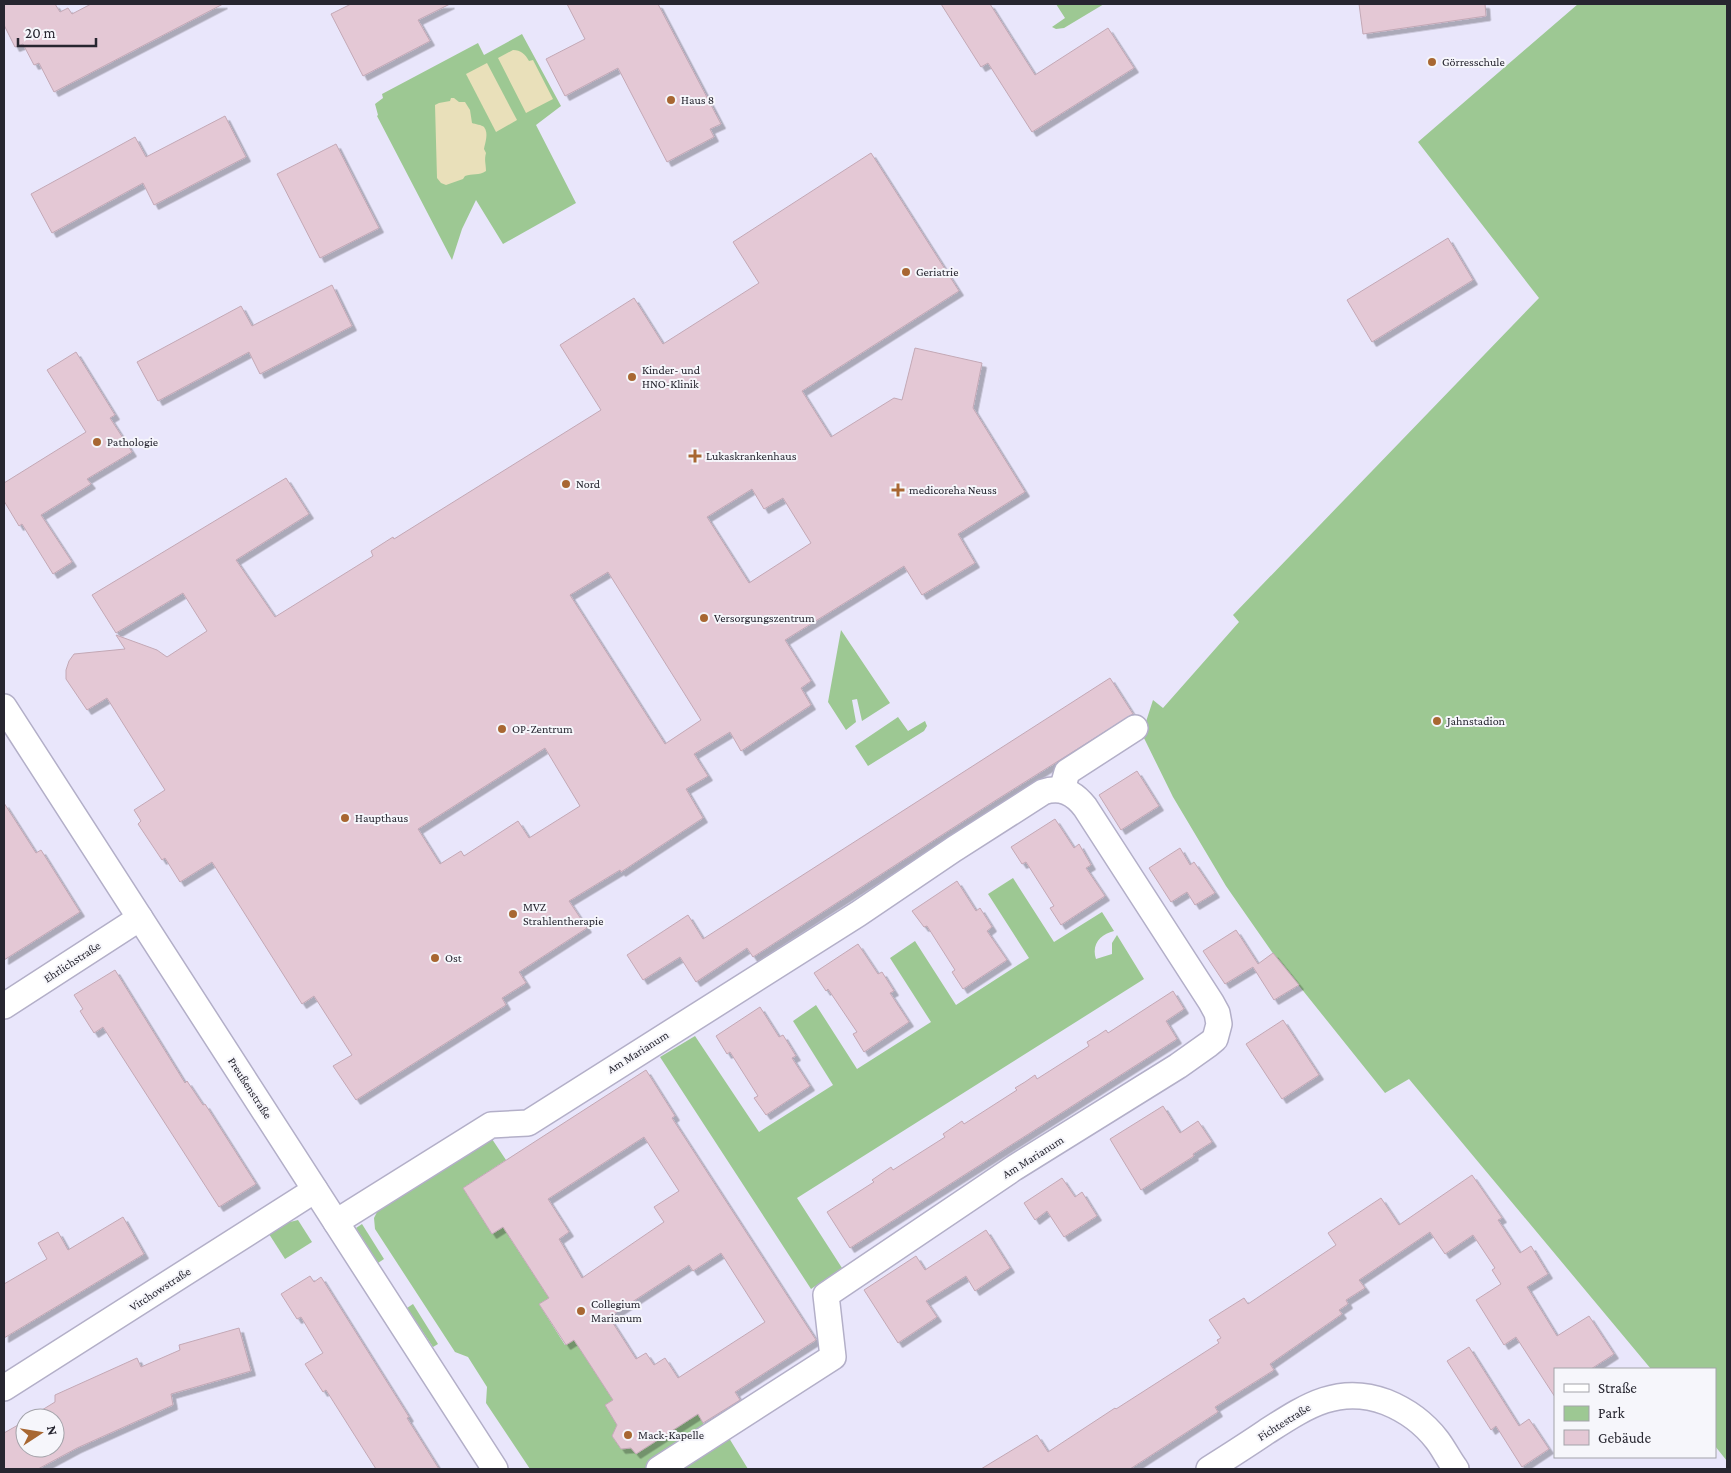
<svg xmlns="http://www.w3.org/2000/svg" width="1731" height="1473" font-family="'Crimson Pro',serif">
  <defs>
    <filter id="shadow"><feDropShadow dx="4.5" dy="4.5" stdDeviation="0" flood-color="#0004"/></filter>
  </defs>
  <rect width="100%" height="100%" fill="#e9e6fb"/>
  <!-- green -->
  <g fill="#9dc893">
    <path d="M1056 4H1104L1064 28 1056 29 1052 27 1065 18Z"/>
    <path d="M1578 4H1727V1461L1715 1446V1369H1651L1409 1079 1385 1093 1272 952 1226 886 1173 797 1142 734 1153 700 1163 708 1239 622 1233 615 1539 298 1418 142Z"/>
    <path d="M522 34 561 106 536 125 576 203 503 244 476 200 462 229 452 260 377 116 378 115 375 104 383 98 382 94 478 43 484 55Z"/>
    <path d="M841 630 890 703 862 721 857 699 852 700 856 722 846 730 828 702Z"/>
    <path d="M898 717 908 731 925 721 927 726 924 731 868 766 855 746Z"/>
    <path d="M1013 878 1054 942 1102 912 1114 931C1101 934 1091 944 1096 959L1112 954V943L1117 935 1144 979 797 1198 842 1268 811 1289 660 1057 695 1036 759 1132 833 1085 793 1021 816 1005 857 1069 931 1022 890 958 915 941 956 1005 1029 958 988 894Z"/>
    <path d="M490 1136 506 1160 463 1188 492 1234 507 1225 508 1235 549 1298 539 1304 565 1345 574 1340 613 1400 605 1405 617 1425 612 1436 621 1449 631 1448 636 1454 698 1414 705 1426 729 1438 748 1469H530L486 1403 487 1387 468 1357 455 1352 375 1229 374 1218 378 1210Z"/>
    <path d="M298 1220 312 1242 285 1259 269 1234 286 1223Z"/>
    <path d="M362 1224 384 1259 378 1263 356 1228Z"/>
    <path d="M413 1304 438 1344 433 1347 407 1308Z"/>
  </g>
  <!-- sand -->
  <g fill="#e9e0ba">
    <path d="M513 50C521 50 525 54 529 61L533 60 553 99 526 113 498 58Z"/>
    <path d="M487 63 517 120 496 132 466 74Z"/>
    <path d="M451 98H454L459 102H465L470 110 472 123C475 124 482 125 484 127 489 133 485 143 484 149L486 153C484 160 486 164 486 171 479 176 472 173 465 176L463 179 446 185 441 183 437 178 435 105 439 103 450 101Z"/>
  </g>
  <!-- building -->
  <g fill="#e4c8d5" stroke="#c3a8b5" fill-rule="evenodd" filter="url(#shadow)">
    <path d="M4 4H55L60 12 68 8 72 14 91 4H223L54 92 39 63 34 65 23 44 15 47 4 25Z"/>
    <path d="M351 4H450L418 20 430 41 363 76 331 14Z"/>
    <path d="M567 4H658L721 124 710 129 714 137 667 162 618 68 565 96 546 59 585 39Z"/>
    <path d="M941 4H990L1035 75 1108 28 1134 68 1032 132 988 63 981 67Z"/>
    <path d="M1359 4H1485L1486 16 1363 34Z"/>
    <path d="M225 116 246 157 154 205 143 183 52 233 31 194 135 137 146 157Z"/>
    <path d="M336 144 379 228 320 258 277 174Z"/>
    <path d="M871 153 959 291 802 391 831 437 894 398 902 400 915 348 982 363 973 408 1025 492 958 534 975 563 922 595 904 566 785 640 811 681 801 688 811 705 741 751 730 732 694 754 708 776 686 789 703 818 621 872 620 870 569 901 587 928 519 972 526 983 502 998 506 1005 356 1100 333 1066 352 1055 314 996 302 1004 212 862 180 882 165 858 162 860 138 824 141 821 134 810 165 790 107 698 87 710 66 679V670L69 661 74 654 125 649 116 635 157 650 167 657 207 631 183 593 116 633 92 595 286 478 309 514 236 560 275 617 373 556 371 551 393 537 394 539 601 410 560 345 634 298 663 344 759 283 733 242ZM752 489 764 509 783 498 811 543 749 583 707 517ZM608 572 701 720 665 744 570 595ZM545 748 580 806 529 838 518 821 464 856 461 851 440 864 418 829Z"/>
    <path d="M1448 238 1473 280 1372 342 1347 300Z"/>
    <path d="M332 285 352 326 260 374 249 352 158 401 137 362 241 306 252 326Z"/>
    <path d="M76 352 115 415 110 418 132 452 87 479 91 484 41 515 72 562 53 574 22 524 19 526 4 501V483L86 432 47 370Z"/>
    <path d="M1110 678 1133 714 993 802 753 957 747 948 696 982 680 957 643 980 627 955 688 915 703 939Z"/>
    <path d="M1137 771 1159 806 1121 830 1099 795Z"/>
    <path d="M4 803 36 853 41 850 80 912 4 960Z"/>
    <path d="M1055 819 1074 848 1079 844 1091 865 1086 868 1105 896 1061 925 1050 908 1054 906 1026 862 1022 864 1011 847Z"/>
    <path d="M1180 848 1190 865 1194 862 1215 893 1195 905 1187 892 1171 902 1149 868Z"/>
    <path d="M957 881 976 911 980 908 992 927 987 931 1007 960 963 989 952 972 955 970 927 926 924 927 912 911Z"/>
    <path d="M1236 930 1258 964 1273 953 1299 985 1274 1000 1253 967 1225 984 1203 951Z"/>
    <path d="M858 944 878 974 882 972 894 991 890 993 909 1022 864 1052 853 1034 857 1032 828 989 826 991 814 973Z"/>
    <path d="M115 970 185 1083 187 1081 203 1105 205 1104 256 1184 219 1207 103 1027 94 1033 80 1011 83 1009 74 995Z"/>
    <path d="M1173 991 1184 1009 1166 1021 1177 1039 850 1248 827 1212 874 1182 872 1180 891 1167 893 1170 945 1137 943 1134 962 1121 964 1124 1017 1090 1015 1088 1025 1082 1035 1075 1037 1079 1089 1046 1087 1042 1097 1036 1106 1030 1108 1033Z"/>
    <path d="M760 1007 779 1037 783 1035 796 1056 792 1058 810 1086 766 1115 754 1098 758 1096 730 1052 727 1054 716 1036Z"/>
    <path d="M1283 1020 1319 1075 1282 1099 1246 1044Z"/>
    <path d="M646 1070 675 1116 672 1118 816 1340 735 1392 740 1400 703 1423 698 1414 636 1454 631 1448 621 1449 612 1436 617 1425 605 1405 613 1400 574 1340 566 1345 539 1304 549 1298 503 1227 492 1234 463 1188ZM644 1137 679 1191 654 1207 664 1222 582 1278 559 1239 569 1232 548 1199ZM721 1253 765 1322 678 1378 665 1358 654 1365 646 1353 636 1359 609 1317 689 1265 693 1271Z"/>
    <path d="M1163 1106 1180 1133 1198 1121 1212 1142 1193 1154 1194 1156 1141 1190 1110 1139Z"/>
    <path d="M1472 1175 1502 1218 1498 1220 1520 1253 1531 1246 1548 1274 1527 1287 1557 1336 1589 1316 1614 1354 1591 1369H1555V1397L1516 1337 1504 1345 1476 1300 1501 1284 1492 1270 1495 1268 1473 1235 1445 1254 1430 1232 1359 1280 1365 1288 1346 1300 1348 1304 1339 1310 1342 1314 1270 1364 1274 1370 1215 1407 1218 1412 1130 1469H981L1037 1435 1048 1452 1115 1408 1116 1409 1219 1343 1217 1340 1221 1338 1209 1320 1244 1298 1248 1304 1336 1245 1328 1233 1381 1198 1399 1225Z"/>
    <path d="M1062 1178 1075 1197 1082 1192 1097 1216 1064 1237 1047 1211 1035 1220 1024 1203Z"/>
    <path d="M123 1217 144 1254 4 1338V1284L47 1259 38 1243 58 1232 68 1250Z"/>
    <path d="M986 1230 1010 1268 975 1291 966 1276 926 1301 937 1317 898 1343 864 1290 916 1256 925 1270Z"/>
    <path d="M310 1276 314 1282 321 1277 409 1417 407 1418 439 1469H376L326 1390 323 1392 305 1364 323 1353 301 1317 297 1319 281 1294Z"/>
    <path d="M239 1328 251 1371 171 1394 173 1405 77 1448 38 1469H4V1433L25 1421V1448H55V1418H29L55 1402V1395L137 1358 141 1367 180 1350 179 1345Z"/>
    <path d="M1469 1347 1519 1426 1529 1419 1549 1449 1522 1467 1496 1426 1491 1430 1447 1361Z"/>
  </g>
  <g fill="none" stroke-linecap="round" stroke-linejoin="round">
    <defs>
      <g id="street">
        <path d="M4 707 495 1469"/>
        <path d="M1062 790 1067 772 1135 728"/>
        <path d="M4 1006 140 918"/>
        <path d="M336 1222 491 1125 528 1123 858 914 954 849 1043 792C1061 786 1074 793 1085 807L1211 1002 1217 1013 1219 1024 1215 1039 1209 1044 1178 1066 1014 1168 826 1295 833 1357 659 1469"/>
        <path d="M4 1388 315 1190"/>
        <path d="M1209 1469C1228 1457 1247 1445 1266 1432 1305 1407 1338 1384 1386 1402 1406 1410 1424 1423 1437 1440 1444 1449 1449 1460 1456 1469"/>
      </g>
    </defs>
    <!-- street casing -->
    <use href="#street" stroke="#b3afc8" stroke-width="28"/>
    <!-- street -->
    <use href="#street" stroke="#fff" stroke-width="25"/>
  </g>
  <!-- markers -->
  <g fill="#a86732" stroke="#f6f6fb" stroke-width="2">
    <circle cx="1432" cy="62" r="5"/>
    <circle cx="671" cy="100" r="5"/>
    <circle cx="906" cy="272" r="5"/>
    <circle cx="632" cy="377" r="5"/>
    <circle cx="97" cy="442" r="5"/>
    <path d="M692.5 448.5h5v5h5v5h-5v5h-5v-5h-5v-5h5z"/>
    <circle cx="566" cy="484" r="5"/>
    <path d="M895.5 482.5h5v5h5v5h-5v5h-5v-5h-5v-5h5z"/>
    <circle cx="704" cy="618" r="5"/>
    <circle cx="1437" cy="721" r="5"/>
    <circle cx="502" cy="729" r="5"/>
    <circle cx="345" cy="818" r="5"/>
    <circle cx="513" cy="914" r="5"/>
    <circle cx="435" cy="958" r="5"/>
    <circle cx="581" cy="1311" r="5"/>
    <circle cx="628" cy="1435" r="5"/>
  </g>
  <g text-anchor="middle" stroke-width="4" stroke-linejoin="round" paint-order="stroke">
    <!-- poi labels -->
    <g font-size="12" fill="#272630" stroke="#f6f6fb" text-anchor="start">
      <text x="1442" y="66">Görresschule</text>
      <text x="681" y="104">Haus 8</text>
      <text x="916" y="276">Geriatrie</text>
      <text x="642" y="374">Kinder- und<tspan x="642" dy="14">HNO-Klinik</tspan></text>
      <text x="107" y="446">Pathologie</text>
      <text x="706" y="460">Lukaskrankenhaus</text>
      <text x="576" y="488">Nord</text>
      <text x="909" y="494">medicoreha Neuss</text>
      <text x="714" y="622">Versorgungszentrum</text>
      <text x="1447" y="725">Jahnstadion</text>
      <text x="512" y="733">OP-Zentrum</text>
      <text x="355" y="822">Haupthaus</text>
      <text x="523" y="911">MVZ<tspan x="523" dy="14">Strahlentherapie</tspan></text>
      <text x="445" y="962">Ost</text>
      <text x="591" y="1308">Collegium<tspan x="591" dy="14">Marianum</tspan></text>
      <text x="638" y="1439">Mack-Kapelle</text>
    </g>
    <!-- street labels -->
    <g font-size="12" fill="#272630" stroke="#f6f6fb">
      <text transform="translate(72 962) rotate(-33)" y="4">Ehrlichstraße</text>
      <text transform="translate(638 1052) rotate(-32)" y="4">Am Marianum</text>
      <text transform="translate(250 1088) rotate(57)" y="4">Preußenstraße</text>
      <text transform="translate(1033 1157) rotate(-32)" y="4">Am Marianum</text>
      <text transform="translate(160 1289) rotate(-33)" y="4">Virchowstraße</text>
      <text transform="translate(1284 1422) rotate(-32)" y="4">Fichtestraße</text>
    </g>
  </g>
  <!-- border -->
  <rect width="1731" height="1473" fill="none" stroke="#272630" stroke-width="10"/>
  <!-- legend -->
  <rect x="1554" y="1368" width="162" height="90" fill="#f6f6fb" stroke="#a3a3aa"/>
  <rect x="1564" y="1384" width="25" height="8" fill="#ffffff" stroke="#a3a3aa"/>
  <text x="1598" y="1393" font-size="15" fill="#272630">Straße</text>
  <rect x="1564" y="1406" width="25" height="15" fill="#9dc893" stroke="#a3a3aa"/>
  <text x="1598" y="1418" font-size="15" fill="#272630">Park</text>
  <rect x="1564" y="1430" width="25" height="15" fill="#e4c8d5" stroke="#a3a3aa"/>
  <text x="1598" y="1443" font-size="15" fill="#272630">Gebäude</text>
  <!-- north arrow -->
  <g transform="translate(40 1433) rotate(78)"><circle r="24" fill="#f6f6fb" stroke="#a3a3aa"/>
  <path d="M0-4L9 19L0 12L-9 19Z" fill="#a86732"/>
  <text y="-8" font-size="14" font-weight="bold" text-anchor="middle" fill="#272630">N</text>
  </g>
  <!-- scale -->
  <path d="M18 38v8h78v-8" fill="none" stroke="#272630" stroke-width="2.5"/>
  <text x="25" y="38" font-size="15" fill="#272630" stroke="#f6f6fb" stroke-width="4" paint-order="stroke">20 m</text>
</svg>
